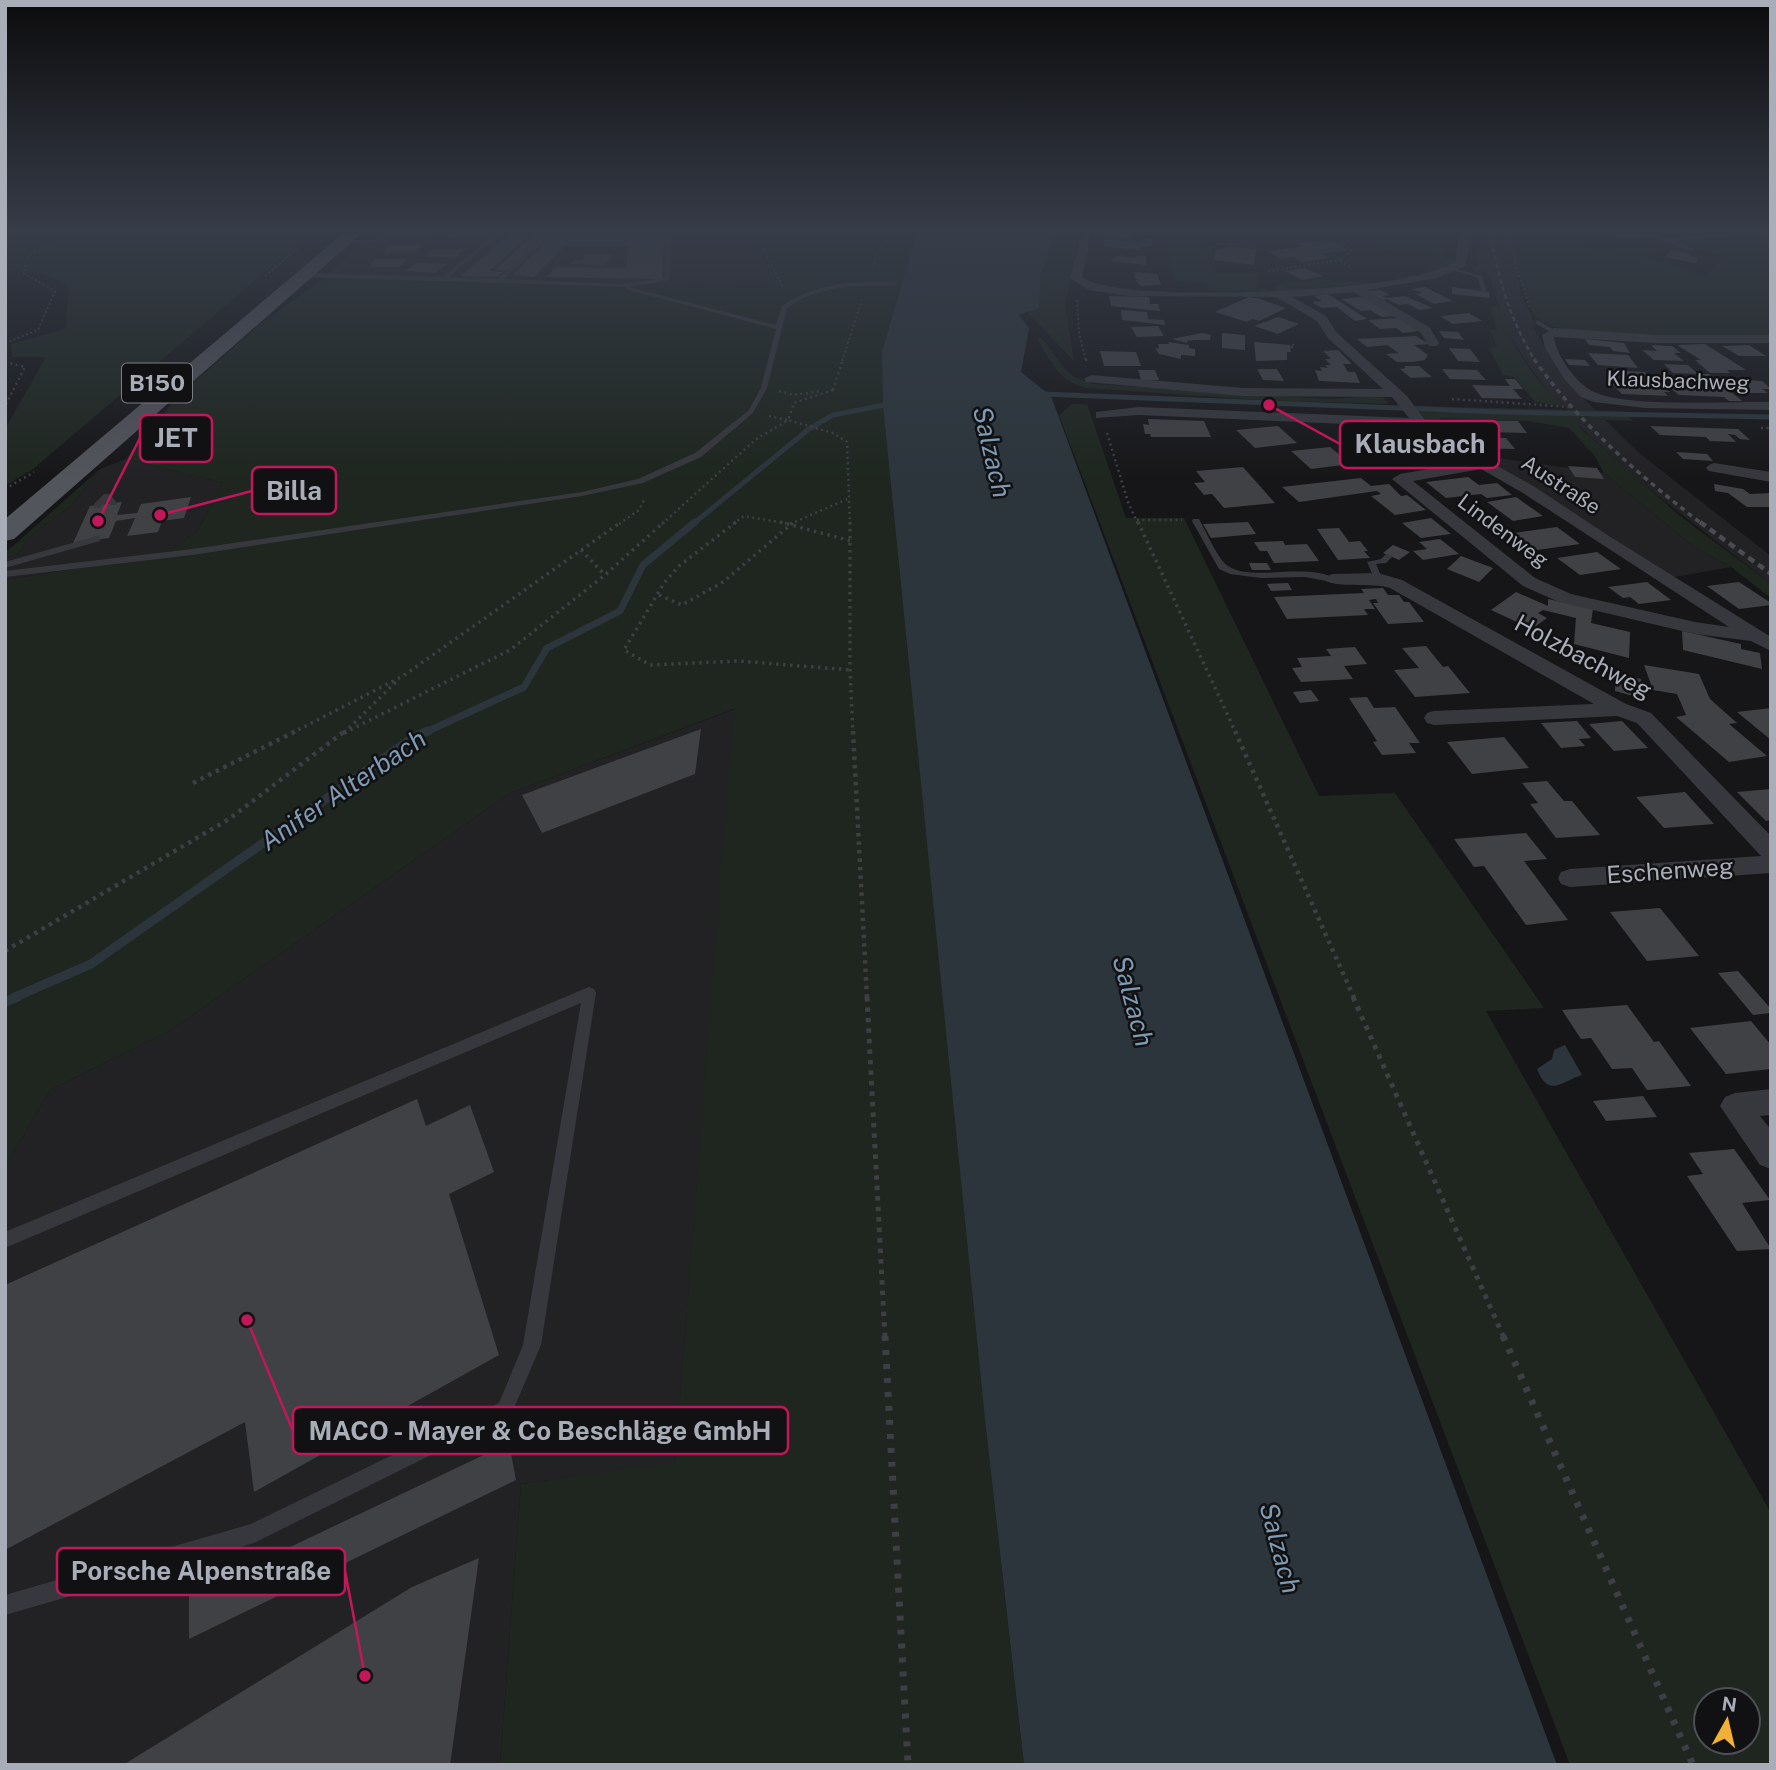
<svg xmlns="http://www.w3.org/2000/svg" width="1776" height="1770" font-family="'Public Sans',sans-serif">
  <rect width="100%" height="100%" fill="#161618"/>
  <!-- built -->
  <g fill="#222225">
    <path d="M374 232H757L756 240 774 288 672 286 633 291 584 285 322 280Z"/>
    <path d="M1477 232H1511L1521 272 1517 273 1521 294 1536 326 1533 327 1549 355 1584 399 1639 453 1771 556V584L1640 482 1579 426 1581 424 1556 397 1550 394 1525 360 1504 325 1489 275 1473 270 1478 266V251H1481L1480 241 1477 240Z"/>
    <path d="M1476 455 1604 473 1694 547 1731 567 1669 578Z"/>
    <path d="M126 459 223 483 198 530 169 553 5 580V558L15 556 22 550 26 539 72 505 100 469Z"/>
    <path d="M735 709 675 1463 521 1484 500 1765H5V1167L50 1090 171 1030 510 793Z"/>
  </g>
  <!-- green -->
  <g fill="#1e261f" fill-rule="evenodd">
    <path d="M17 232H312L33 469 5 486V429L46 357H12L11 344 65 329 69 289C54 271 28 272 5 271V239Z"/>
    <path d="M757 232H920L915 240 986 1429 1024 1765H500L521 1484 675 1462 734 709 510 793 171 1030 50 1090 5 1167V580L169 553 198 530 223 483 126 459 178 396 261 323 322 280 339 278 584 285 633 291 672 286 773 288 756 240Z"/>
    <path d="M1055 232H1080L1065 306 1074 361 1027 312 1039 307 1041 274Z"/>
    <path d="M1156 232H1202L1213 273H1258V287L1266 289 1267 291H1209L1207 283 1175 281 1166 245 1155 244Z"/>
    <path d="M1336 232H1444V259L1456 261C1444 274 1411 283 1394 279L1427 273 1443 262 1434 258 1433 251H1387L1351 235Z"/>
    <path d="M1511 232H1559L1561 236 1600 249 1645 245 1660 249 1645 257 1705 276 1725 257 1676 242 1678 240C1709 237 1741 229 1771 243V336C1734 337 1558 342 1537 318 1524 304 1515 252 1511 232Z"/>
    <path d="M1324 279 1344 282 1389 281 1277 291 1274 288 1286 281 1303 282Z"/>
    <path d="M1497 304C1508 336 1525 366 1548 391 1553 396 1559 400 1564 406L1535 402 1514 377 1503 375 1489 348 1497 347 1490 330H1497L1491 309Z"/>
    <path d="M1040 337C1062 360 1059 375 1094 384L1329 399 1377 396 1383 397 1388 404 1262 400 1086 388C1058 381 1052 362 1037 339Z"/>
    <path d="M1072 404H1087L1126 518H1184L1319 796 1395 793 1544 1008 1486 1011 1771 1513V1765H1570L1059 415ZM1706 1700H1748V1742H1706Z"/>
    <path d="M1373 405 1624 411 1633 421 1576 419 1581 424 1579 427 1679 515 1771 584V598L1731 567 1694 547 1604 473 1594 455 1569 428 1529 421 1441 418 1439 421 1449 434 1437 435 1418 412 1431 411 1375 409Z"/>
    <path d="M100 469 72 505 26 539 22 550 15 556 5 558V553Z"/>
  </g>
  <!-- water -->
  <g fill="#2c353c">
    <path d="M920 232H1055L1041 274 1039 308 1019 315 1029 328 1021 372 1051 396 1557 1765H1024L986 1429 883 405 882 352 915 240Z"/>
    <path d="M1565 1045 1582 1075C1561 1082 1548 1098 1537 1069L1552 1059 1554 1050Z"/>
  </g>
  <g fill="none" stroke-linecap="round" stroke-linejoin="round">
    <!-- stream-far3 -->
    <g stroke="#2c353c" stroke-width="5">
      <path d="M1042 394 1502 412 1771 417"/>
      <path d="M693 524 809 429 833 415 895 403"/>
    </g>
    <!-- stream-far2 -->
    <path stroke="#2c353c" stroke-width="7" d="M424 733 524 687 547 648 620 611 643 565 695 522"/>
    <!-- stream-far1 -->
    <path stroke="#2c353c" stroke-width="9" d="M13 998 91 964 414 737 428 731"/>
    <!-- stream -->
    <path stroke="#2c353c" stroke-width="10" d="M5 1002 17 997"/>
  </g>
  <!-- building -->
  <g fill="#404145">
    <path d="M404 232H435L429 238H398Z"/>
    <path d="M456 232H485L476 239 447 238Z"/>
    <path d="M512 232H533L489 271 502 272 497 277 461 276Z"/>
    <path d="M536 232H548L506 271 495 270Z"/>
    <path d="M1100 232H1133L1132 237 1100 235Z"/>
    <path d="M1606 232H1632L1647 236 1632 240 1611 234 1603 236 1590 233Z"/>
    <path d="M1105 239 1144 243 1145 239H1155L1150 247 1140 246V250L1103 247Z"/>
    <path d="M546 241H664L662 279 546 277 556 267 626 268 628 246H565L534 277 513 275Z"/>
    <path d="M1317 241 1331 242 1349 250 1321 254 1330 258 1302 262 1293 257 1281 259 1267 251 1301 247 1299 246H1303L1298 243Z"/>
    <path d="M391 245H422L415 252H382Z"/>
    <path d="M1232 247 1256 249 1254 265 1214 260 1216 249Z"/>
    <path d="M434 249 464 250 454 258 424 256Z"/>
    <path d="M1671 250 1690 253 1688 255 1699 258 1696 263 1665 257Z"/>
    <path d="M585 255H612L605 265 570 264 574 260H582Z"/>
    <path d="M1136 255 1146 256V265L1110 261 1116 256 1135 258Z"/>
    <path d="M376 259H407L400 267H368Z"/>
    <path d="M416 263 447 264 436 273 405 271Z"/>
    <path d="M1305 268 1323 276 1302 280 1285 271Z"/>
    <path d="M1135 272 1157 274 1161 285 1141 286 1135 280H1139L1134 278Z"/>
    <path d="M1425 287 1453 301 1434 304 1416 294 1422 293 1412 289Z"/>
    <path d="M1452 287 1489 292 1490 298 1452 294Z"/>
    <path d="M1381 290 1390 295 1382 296 1386 298 1405 296 1433 308 1419 310 1408 304 1399 305 1387 299 1381 300 1366 291Z"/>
    <path d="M1327 294 1336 299 1367 319 1355 321 1337 307 1322 308 1312 302 1322 301 1314 296Z"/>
    <path d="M1109 296 1149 297 1150 304H1158L1160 311 1111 306Z"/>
    <path d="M1249 297 1260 299 1286 308 1259 321 1253 319 1247 322 1215 312Z"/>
    <path d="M1362 297 1395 316 1382 317 1370 310 1361 311 1341 299Z"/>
    <path d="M1121 310 1147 312 1148 319 1164 320 1165 325 1122 320Z"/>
    <path d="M1469 313 1482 321 1453 324 1440 316Z"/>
    <path d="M1278 317 1299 324 1278 334 1254 326Z"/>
    <path d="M1398 318 1418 331 1403 333 1396 328 1380 329 1368 320Z"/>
    <path d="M1158 326 1164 336 1137 337 1131 327Z"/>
    <path d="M1439 331 1458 332 1464 340 1444 338Z"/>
    <path d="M1202 333 1211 335 1210 340H1195L1187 341V343L1172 339Z"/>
    <path d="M1222 333 1245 335V350L1222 348Z"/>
    <path d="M1416 336 1429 344 1414 345 1428 355 1425 360 1413 362H1397L1386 354 1399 353 1387 345 1367 347 1357 339Z"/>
    <path d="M1585 339 1624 343 1630 353 1613 351 1610 347 1589 345Z"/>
    <path d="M1168 342 1189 345V348L1195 349V356L1181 355V359L1159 354 1155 348 1159 349 1158 344H1169Z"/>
    <path d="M1254 342 1290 345 1291 352H1287V360L1256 361Z"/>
    <path d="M1705 344 1746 370H1727L1730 373H1710L1695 360H1701L1677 345Z"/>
    <path d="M1651 345 1672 346 1681 353H1674L1684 361 1654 360 1642 350 1657 351Z"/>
    <path d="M1749 345 1766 356H1739L1722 346Z"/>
    <path d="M1449 348 1470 349 1480 362 1458 361Z"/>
    <path d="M1338 350 1352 364H1343L1348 372H1355L1360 383 1319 381 1315 370 1322 371 1320 367 1328 368 1325 365H1331L1325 359H1331L1323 351Z"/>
    <path d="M1100 351 1136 352 1141 366H1104Z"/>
    <path d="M1588 353 1628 355 1638 368 1598 365Z"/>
    <path d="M1565 359 1585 360 1590 366 1569 365Z"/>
    <path d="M1664 364 1688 365 1698 374 1673 373Z"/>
    <path d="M1404 366H1419L1432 377 1411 378 1400 369 1406 368Z"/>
    <path d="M1257 369H1277L1284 381 1263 380Z"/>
    <path d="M1442 369 1477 370 1486 380 1450 379Z"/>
    <path d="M1138 370H1155L1159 380H1141Z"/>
    <path d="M1623 371 1645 372 1653 382 1631 381Z"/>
    <path d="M1698 374H1709L1715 379H1721L1728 384H1721L1742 401H1729L1724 397 1679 395 1668 386 1716 387Z"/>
    <path d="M1505 379H1515L1523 389H1513L1522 399 1482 398 1472 385 1510 386Z"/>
    <path d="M1727 379 1762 381 1771 389H1762L1768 393H1744Z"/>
    <path d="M1612 384 1664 386 1670 392H1664L1668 396 1622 394Z"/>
    <path d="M1148 419 1204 421 1211 437H1151L1150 434H1145L1143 424 1149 425Z"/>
    <path d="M1443 420 1518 421 1527 433 1452 431Z"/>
    <path d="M1278 426 1297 443 1255 448 1236 430Z"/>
    <path d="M1650 426 1738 429 1750 440 1740 439 1735 435 1728 434 1736 442 1710 441 1706 437 1660 435Z"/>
    <path d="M1466 436 1506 438 1515 449 1474 448Z"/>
    <path d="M1330 447 1351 464 1311 469 1291 451Z"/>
    <path d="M1676 452 1707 454 1713 461 1683 459Z"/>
    <path d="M1568 466 1597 468 1604 479 1575 477Z"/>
    <path d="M1243 467 1275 503 1224 508 1212 494 1204 495 1194 483 1205 482 1196 471Z"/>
    <path d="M1468 477 1479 485 1497 483 1512 495 1487 498 1481 494 1446 498 1426 482Z"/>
    <path d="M1361 478 1371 486 1389 484 1401 496 1407 495 1426 510 1395 515 1371 496 1381 494 1377 491 1299 502 1282 487Z"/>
    <path d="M1714 484 1743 489 1750 494 1771 493V507H1747L1728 493 1715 491Z"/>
    <path d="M191 497 184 518 162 521 158 532 127 536 135 518 116 521 109 538 73 543 90 506 122 502 117 515 137 513 141 504Z"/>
    <path d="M1516 497 1543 516 1513 521 1487 502Z"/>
    <path d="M1431 518 1451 534 1421 538 1402 523Z"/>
    <path d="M1248 522 1256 534 1211 538 1203 524Z"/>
    <path d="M1557 527 1580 544 1537 550 1514 533Z"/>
    <path d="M1339 528 1349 542 1360 541 1368 551H1364L1370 558 1338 560 1317 529Z"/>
    <path d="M1440 539 1459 554 1423 560 1413 551 1427 549 1419 542Z"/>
    <path d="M1283 541 1285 545 1307 544 1319 561 1274 563 1267 551H1260L1254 542Z"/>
    <path d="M1393 545 1410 552 1399 560 1383 553Z"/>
    <path d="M1597 552 1621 569 1580 575 1557 558Z"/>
    <path d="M1461 556 1493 568 1479 582 1447 569Z"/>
    <path d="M1249 563H1267L1271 570H1252Z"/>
    <path d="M1647 582 1671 600 1639 604 1630 597 1623 598 1608 587Z"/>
    <path d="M1739 582 1771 603V605L1739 609 1707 586Z"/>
    <path d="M1288 583 1292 590 1271 591 1267 584Z"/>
    <path d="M1383 588 1388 595H1399L1404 602H1409L1424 622 1388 624 1373 603H1378L1376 599 1369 600 1375 609H1364L1368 615 1287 619 1274 597 1364 593 1361 589Z"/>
    <path d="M1516 592 1548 606V599L1593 609 1591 623 1630 632 1629 658 1574 644 1576 618 1543 610 1538 613 1547 618 1532 629 1491 610Z"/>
    <path d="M1682 631 1741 644V649L1760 653 1762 669 1683 650Z"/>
    <path d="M1426 646 1443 667 1448 666 1470 693 1415 697 1394 670 1419 668 1402 648Z"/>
    <path d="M1355 647 1367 664 1344 666 1353 679 1301 682 1292 668 1302 667 1297 658 1331 656 1326 649Z"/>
    <path d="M1644 665 1699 674 1710 699 1737 723 1729 724 1767 756 1729 762 1676 717 1686 715 1677 694 1653 690Z"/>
    <path d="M1616 673 1641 679 1640 698 1615 691Z"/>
    <path d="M1311 690 1319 701 1300 703 1293 692Z"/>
    <path d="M1367 697 1374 708 1395 707 1420 743H1409L1416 753 1382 755 1373 742 1377 741 1349 698Z"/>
    <path d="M1771 708V740L1737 712Z"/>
    <path d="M1577 721 1591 738 1579 739 1585 746 1561 748 1541 723Z"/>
    <path d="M1622 721 1648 748 1614 751 1589 724Z"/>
    <path d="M701 729 695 774 542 833 522 795Z"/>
    <path d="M1504 737 1529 768 1472 774 1447 742Z"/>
    <path d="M1547 781 1564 801H1572L1600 835 1556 838 1530 804 1538 803 1522 783Z"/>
    <path d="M1771 789V820L1766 821 1737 792Z"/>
    <path d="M1685 792 1714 824 1664 828 1636 797Z"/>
    <path d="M1526 833 1547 859 1524 861 1568 920 1526 925 1484 866 1474 867 1454 839Z"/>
    <path d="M1660 908 1699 956 1647 961 1610 912Z"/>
    <path d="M1738 971 1771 1009V1013L1753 1015 1718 973Z"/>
    <path d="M1627 1005 1654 1042 1659 1041 1691 1086 1647 1090 1632 1068 1612 1069 1591 1038 1581 1039 1562 1010Z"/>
    <path d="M1751 1021 1771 1045V1069L1726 1074 1690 1028Z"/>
    <path d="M1643 1096 1657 1117 1606 1121 1593 1101Z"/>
    <path d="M417 1099 426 1126 470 1105 494 1172 449 1194 499 1355 254 1492 245 1422 5 1550V1285Z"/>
    <path d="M1734 1149 1770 1200 1742 1203 1771 1249 1737 1251 1687 1176 1703 1174 1689 1153Z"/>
    <path d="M509 1443 516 1480 189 1639V1595Z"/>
    <path d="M479 1558 450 1765H123L412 1587Z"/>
  </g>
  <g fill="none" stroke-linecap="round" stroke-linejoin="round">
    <!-- path-far5 -->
    <g stroke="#3d3f44" stroke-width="2" stroke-dasharray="2 2.5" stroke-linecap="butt">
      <path d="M762 232 759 239 783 288"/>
      <path d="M1507 232C1512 259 1522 282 1530 309"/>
      <path d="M1317 238 1345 245 1351 251 1339 260 1352 268"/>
      <path d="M1209 248 1219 244 1257 246"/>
      <path d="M872 268 878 251 891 232"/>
      <path d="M1268 271 1339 260"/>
      <path d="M265 276 300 246"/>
      <path d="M1077 300 1079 333 1086 361"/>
      <path d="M5 343 38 330 55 291 23 273 29 255 84 232"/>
      <path d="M1291 347H1294L1292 341"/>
      <path d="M842 361 862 300"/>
    </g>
    <!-- path-far4 -->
    <g stroke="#3d3f44" stroke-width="2.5" stroke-dasharray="2 3.5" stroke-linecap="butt">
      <path d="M1086 359 1087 364"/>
      <path d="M5 362 25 367 5 406"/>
      <path d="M833 390 794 403 788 420 833 433 847 442 850 524"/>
      <path d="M833 390 843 359"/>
      <path d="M779 391 794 395 822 391"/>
      <path d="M1452 399 1570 407"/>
      <path d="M769 416 787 420"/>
      <path d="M1761 428H1771"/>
      <path d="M1107 433 1128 502 1138 524"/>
      <path d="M5 489 34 472"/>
      <path d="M1137 520H1182"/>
      <path d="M619 524 639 510 645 498"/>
      <path d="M662 524 755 440 788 420"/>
      <path d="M733 524 744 516 790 524"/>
      <path d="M790 524 850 498"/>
    </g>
    <!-- path-far3 -->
    <g stroke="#3d3f44" stroke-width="3.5" stroke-dasharray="2.5 4.5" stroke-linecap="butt">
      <path d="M736 522 679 566 664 583 624 650 650 665 739 661 850 670"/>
      <path d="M780 522 851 541"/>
      <path d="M850 522V670L853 733"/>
      <path d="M1138 522 1236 733"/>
      <path d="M581 550 605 575"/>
      <path d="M659 595 682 605 723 582 794 522"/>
      <path d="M292 733 403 676 621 522"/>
      <path d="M344 733 510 650 605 575 664 522"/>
      <path d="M344 733 398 680"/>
    </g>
    <!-- path-far2 -->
    <g stroke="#3d3f44" stroke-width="4.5" stroke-dasharray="3.5 5" stroke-linecap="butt">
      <path d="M853 731 867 998"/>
      <path d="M1235 731 1354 998"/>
      <path d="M343 733 348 731"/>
      <path d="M193 783 296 731"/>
      <path d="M5 951 229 819 345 731"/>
    </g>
    <!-- path-far1 -->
    <g stroke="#3d3f44" stroke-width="5" stroke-dasharray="4.5 6" stroke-linecap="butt">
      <path d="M867 997 885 1338"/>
      <path d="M1353 997 1504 1338"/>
    </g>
    <!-- path -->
    <g stroke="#3d3f44" stroke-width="7" stroke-dasharray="5 9" stroke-linecap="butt">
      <path d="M885 1336 908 1765"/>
      <path d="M1503 1336 1693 1765"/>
    </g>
    <!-- lane -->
    <g fill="#37383d" fill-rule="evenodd">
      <path d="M392 232H398C384 244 360 246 343 241L378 239Z"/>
      <path d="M497 232H503L449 277 498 279 541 238 550 234 553 236 550 237H665L672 240 669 280 629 287 776 325 782 306C815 283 855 281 894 282L897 284 894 286C856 285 819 285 787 308L767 388 753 413 701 457 643 483 582 496 192 555 5 577V571L192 549 582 492 638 479 695 453 748 411 761 388 776 329 626 289V287L304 277 301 275 304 273 443 277ZM545 241H664L667 242 664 278 621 284 504 279Z"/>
      <path d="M1640 232H1648L1667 238 1748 232 1756 233 1673 241 1695 249 1693 252Z"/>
      <path d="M1453 268 1482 276 1487 293 1482 292 1478 278 1453 270Z"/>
      <path d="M1537 320 1556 331 1557 332 1552 333 1535 323Z"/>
      <path d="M104 494H110L117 503 116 505H110L107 501 100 508H94V504Z"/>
      <path d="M1193 519H1199C1206 531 1218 560 1228 566 1251 582 1308 562 1336 579L1332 582 1305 577 1261 578 1230 574 1219 569 1192 521Z"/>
      <path d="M97 536 100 537V541L5 568V562Z"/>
      <path d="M1386 554 1393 556 1386 563 1376 564 1382 578 1375 580 1367 562 1381 559Z"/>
      <path d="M589 987 594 989 596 993 541 1345 511 1415 254 1543 5 1615V1595L251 1524 499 1403 523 1345 581 1003 5 1248V1232Z"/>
    </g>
    <!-- street -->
    <g fill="#37383d" fill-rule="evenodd">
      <path d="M1082 232H1092L1082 277C1121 304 1347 290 1400 279 1420 276 1437 271 1456 262L1458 232H1468L1469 250 1465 266 1437 278 1367 290 1430 328 1439 343 1437 346H1429L1421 333 1354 292 1292 297 1326 316 1337 333 1407 396 1425 420 1444 436 1535 487 1609 536 1771 637V651L1751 641 1695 634 1559 602 1523 586 1392 479 1400 474 1469 462 1434 442 1416 427 1139 415 1096 418V412L1139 407 1409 418 1392 397 1243 396 1086 382 1084 379 1091 375 1243 388 1383 389 1328 338 1317 321 1276 297 1129 296 1089 290 1070 278ZM1481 469 1523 493 1729 627 1695 622 1571 594 1535 578 1413 481Z"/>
      <path d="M1745 232H1760L1771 236V242Z"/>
      <path d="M1554 328 1655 335H1771V343H1655L1554 337C1556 355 1577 385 1594 392 1628 408 1729 401 1771 402V410L1645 408 1594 402 1581 397 1565 380 1545 348 1542 335Z"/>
      <path d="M1714 463 1771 472V482L1709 471 1706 468 1709 465Z"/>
      <path d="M1378 573 1402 580 1626 704 1651 713 1771 836V873L1570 887 1561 884 1558 878 1561 872 1570 869 1761 856 1637 723 1617 716 1434 725 1427 723 1424 718 1427 713 1434 711 1594 704 1390 588C1373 582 1333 589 1323 579L1332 574Z"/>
      <path d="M1771 1089V1115L1760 1116 1771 1130V1169L1760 1165 1720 1106 1725 1097 1735 1093Z"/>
    </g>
    <!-- primary -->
    <path fill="#53555c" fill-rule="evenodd" d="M345 232H363L14 539 5 541V519Z"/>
    <!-- rail-far2 -->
    <path stroke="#4a4c52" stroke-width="2.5" stroke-dasharray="4.5 3.5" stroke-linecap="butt" d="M1490 232C1499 281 1509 317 1535 361"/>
    <!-- rail-far1 -->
    <path stroke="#4a4c52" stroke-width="3.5" stroke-dasharray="5 4.5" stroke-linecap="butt" d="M1534 359C1579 424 1640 476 1702 524"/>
    <!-- rail -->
    <path stroke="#4a4c52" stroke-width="4.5" stroke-dasharray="7 5" stroke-linecap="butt" d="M1700 522 1771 574"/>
  </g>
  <!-- sky -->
  <linearGradient id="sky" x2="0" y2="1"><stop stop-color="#0c0c0d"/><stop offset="0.48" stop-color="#363c48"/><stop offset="1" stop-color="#363c48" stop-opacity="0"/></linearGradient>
  <rect width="1776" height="480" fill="url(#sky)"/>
  <g text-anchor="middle" stroke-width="5" stroke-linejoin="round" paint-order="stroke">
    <!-- far-street labels -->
    <g font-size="21" fill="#a8adb8" stroke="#111113">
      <text transform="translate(1678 381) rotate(2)" y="7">Klausbachweg</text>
      <text transform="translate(1561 485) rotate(33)" y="7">Austraße</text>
      <text transform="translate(1503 531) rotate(37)" y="7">Lindenweg</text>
    </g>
    <!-- shield labels -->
    <rect fill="#111113" stroke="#7b7e86" stroke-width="2" x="122" y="363.5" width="70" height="39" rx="5"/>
    <g font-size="23" font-weight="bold" fill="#a8adb8">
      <text x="157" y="391">B150</text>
    </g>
    <!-- street labels -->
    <g font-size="24" fill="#a8adb8" stroke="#111113">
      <text transform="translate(1583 657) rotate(28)" y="8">Holzbachweg</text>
      <text transform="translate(1670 871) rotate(-4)" y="8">Eschenweg</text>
    </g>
    <!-- water labels -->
    <g font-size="26" font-style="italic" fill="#7f9bb3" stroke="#111113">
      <text transform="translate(992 452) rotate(77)" y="9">Salzach</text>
      <text transform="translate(343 790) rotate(-34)" y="9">Anifer Alterbach</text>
      <text transform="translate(1133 1001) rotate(75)" y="9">Salzach</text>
      <text transform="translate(1280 1548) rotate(75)" y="9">Salzach</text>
    </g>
  </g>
  <!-- callouts -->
  <path fill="none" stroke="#c2185b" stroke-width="2.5" d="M98 521L140 438M1269 405L1340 444M160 515L252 491M247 1320L293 1431M365 1676L345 1571"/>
  <g fill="#c2185b" stroke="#111113" stroke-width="2.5">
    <circle cx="98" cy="521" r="7"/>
    <circle cx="1269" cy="405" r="7"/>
    <circle cx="160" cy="515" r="7"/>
    <circle cx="247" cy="1320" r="7"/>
    <circle cx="365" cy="1676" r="7"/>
  </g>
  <g fill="#111113" stroke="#c2185b" stroke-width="2.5">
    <rect x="140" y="415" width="72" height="47" rx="7"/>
    <rect x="1340" y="421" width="159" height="47" rx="7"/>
    <rect x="252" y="467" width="84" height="47" rx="7"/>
    <rect x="293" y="1407" width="495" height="47" rx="7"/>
    <rect x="57" y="1548" width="288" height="47" rx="7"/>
  </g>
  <g font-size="26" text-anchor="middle" font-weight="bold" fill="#a8adb8">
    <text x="176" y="447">JET</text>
    <text x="1420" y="453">Klausbach</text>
    <text x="294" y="500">Billa</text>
    <text x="540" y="1440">MACO - Mayer &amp; Co Beschläge GmbH</text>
    <text x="201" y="1580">Porsche Alpenstraße</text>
  </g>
  <!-- border -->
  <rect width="1776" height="1770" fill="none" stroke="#a8adb8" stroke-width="14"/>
  <!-- north arrow -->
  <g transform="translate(1727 1721) rotate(8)"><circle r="33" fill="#111113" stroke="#4d4f55" stroke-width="2"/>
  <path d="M0-5L12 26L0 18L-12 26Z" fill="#f2b134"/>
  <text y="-10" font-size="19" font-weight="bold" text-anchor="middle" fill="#a8adb8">N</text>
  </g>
</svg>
